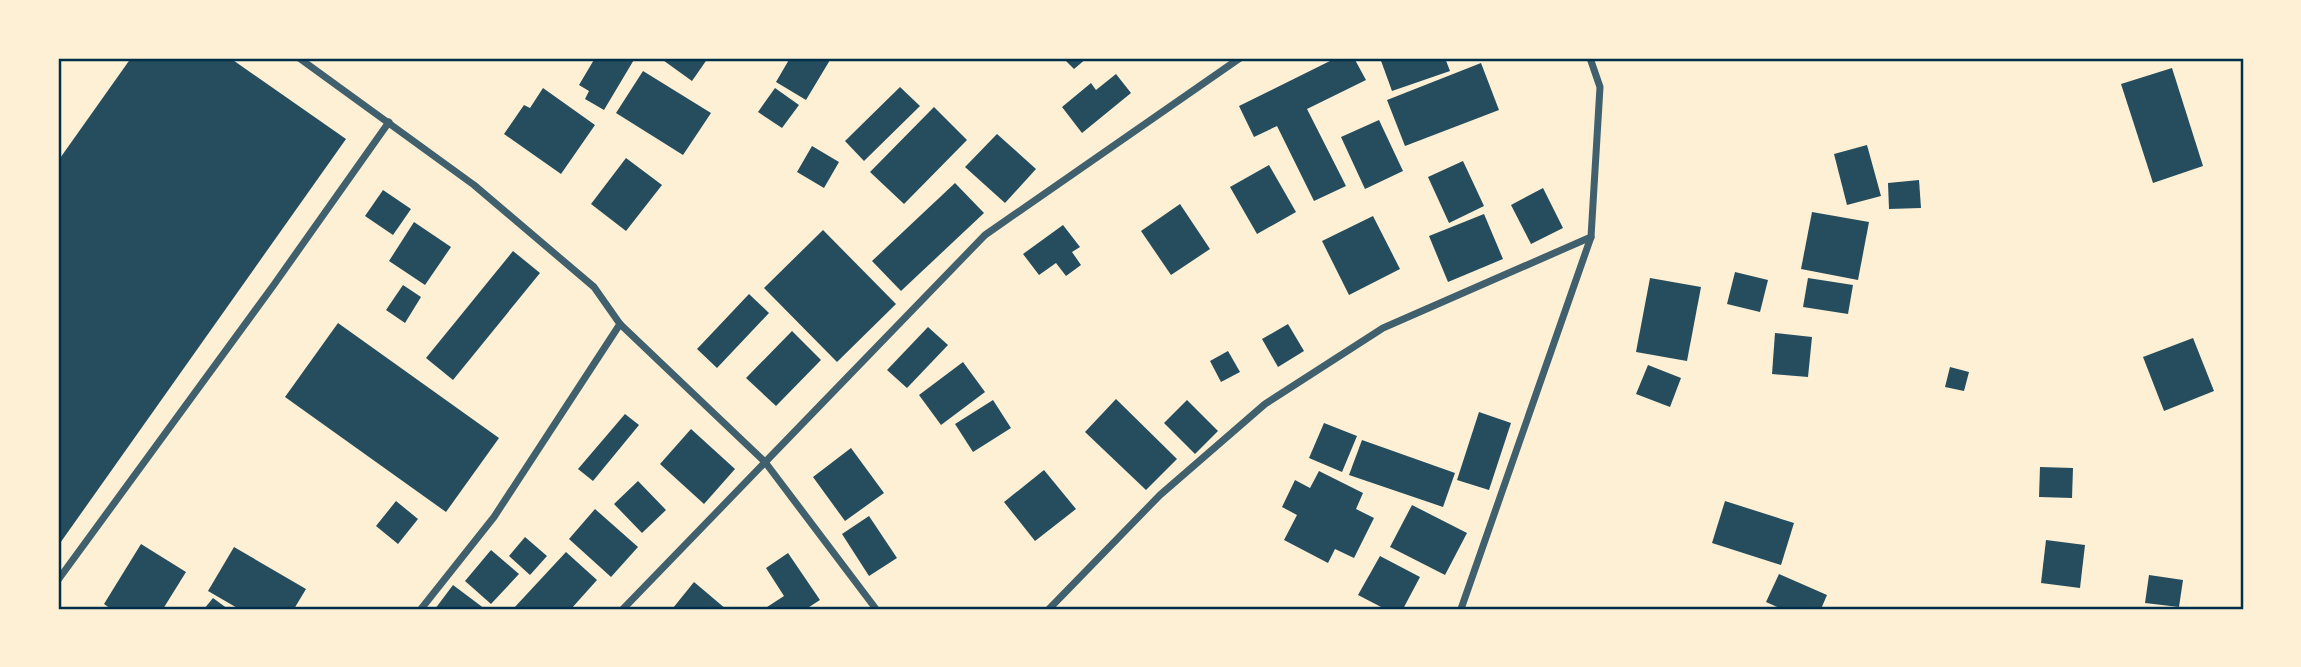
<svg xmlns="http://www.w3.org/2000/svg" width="2301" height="667" font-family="'Open Sans',sans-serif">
  <rect width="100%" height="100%" fill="#fdf0d5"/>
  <!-- building -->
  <g fill="#264d5e">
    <path d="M131 58H230L346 139 58 546V161Z"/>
    <path d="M595 58H635L604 110 585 99 589 91 579 85Z"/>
    <path d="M660 58H708L692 81Z"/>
    <path d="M790 58H827L830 60 806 100 776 82Z"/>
    <path d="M1063 58H1087L1074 69Z"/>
    <path d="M1336 58H1354L1366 80 1307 109 1346 186 1314 201 1277 126 1254 137 1239 106Z"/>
    <path d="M1380 58H1445L1450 71 1392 91Z"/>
    <path d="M1481 63 1499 110 1405 146 1387 100Z"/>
    <path d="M2172 68 2203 166 2153 183 2121 84Z"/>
    <path d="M643 71 711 113 683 155 616 113Z"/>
    <path d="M1116 74 1131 93 1082 133 1062 107 1091 83 1096 90Z"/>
    <path d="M900 87 920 106 864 161 845 141Z"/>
    <path d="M543 88 595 125 561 174 504 134 524 105 530 108Z"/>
    <path d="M775 88 799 105 782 128 758 112Z"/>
    <path d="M934 107 967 140 904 204 870 172Z"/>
    <path d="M1379 120 1403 171 1365 189 1341 137Z"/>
    <path d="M997 134 1036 169 1005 203 965 167Z"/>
    <path d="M1867 145 1881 196 1847 205 1834 154Z"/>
    <path d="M812 146 839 162 824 188 797 172Z"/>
    <path d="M626 158 662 185 626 231 591 204Z"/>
    <path d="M1463 161 1484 206 1449 223 1428 177Z"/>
    <path d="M1269 165 1296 212 1257 234 1230 187Z"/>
    <path d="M1919 180 1921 208 1889 209 1888 183Z"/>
    <path d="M955 183 984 213 901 291 872 261Z"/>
    <path d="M1543 188 1563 228 1531 244 1511 205Z"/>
    <path d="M383 190 411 209 393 235 365 216Z"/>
    <path d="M1180 204 1210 249 1171 275 1141 231Z"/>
    <path d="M1812 212 1869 222 1858 280 1801 269Z"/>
    <path d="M1484 214 1503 259 1448 282 1429 236Z"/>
    <path d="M1373 216 1400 269 1349 295 1322 241Z"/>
    <path d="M414 222 451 247 425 285 389 261Z"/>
    <path d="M1063 225 1080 247 1072 252 1081 265 1066 276 1056 263 1039 275 1023 254Z"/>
    <path d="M823 230 896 304 837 362 764 288Z"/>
    <path d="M513 251 540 273 453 380 426 358Z"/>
    <path d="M1735 272 1768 280 1760 312 1727 304Z"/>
    <path d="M1650 278 1701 287 1687 361 1636 352Z"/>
    <path d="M1808 278 1853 285 1848 314 1803 307Z"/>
    <path d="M403 285 421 297 405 323 386 310Z"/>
    <path d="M749 294 769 313 717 368 697 349Z"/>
    <path d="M338 323 499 438 446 512 285 397Z"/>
    <path d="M1288 324 1304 351 1278 367 1262 339Z"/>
    <path d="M928 327 948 345 907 388 887 370Z"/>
    <path d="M792 331 821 360 776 406 746 378Z"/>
    <path d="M1775 333 1812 337 1808 377 1772 374Z"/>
    <path d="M2193 338 2214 391 2164 411 2143 357Z"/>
    <path d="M1228 351 1240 372 1221 382 1210 361Z"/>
    <path d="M963 362 985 392 941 425 919 395Z"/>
    <path d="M1648 365 1681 378 1670 407 1636 394Z"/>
    <path d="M1950 367 1969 372 1964 391 1945 387Z"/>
    <path d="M1116 399 1177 459 1146 490 1085 432Z"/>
    <path d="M993 400 1011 428 973 452 955 424Z"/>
    <path d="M1187 400 1218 431 1195 454 1164 423Z"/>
    <path d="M1479 412 1511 423 1489 490 1457 480Z"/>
    <path d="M625 414 639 425 593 481 578 469Z"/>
    <path d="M1324 423 1357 436 1342 472 1309 458Z"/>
    <path d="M691 429 735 469 704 504 660 464Z"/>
    <path d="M1362 440 1455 473 1443 507 1349 475Z"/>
    <path d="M851 448 884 493 845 521 813 477Z"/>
    <path d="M2040 467 2073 468 2072 498 2039 497Z"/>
    <path d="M1044 470 1076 509 1035 541 1004 502Z"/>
    <path d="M1319 471 1363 493 1356 509 1374 518 1354 558 1335 549 1328 563 1284 540 1297 515 1282 507 1295 480 1310 488Z"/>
    <path d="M638 481 666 510 642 533 614 504Z"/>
    <path d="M396 501 418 519 398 544 376 526Z"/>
    <path d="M1725 501 1794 523 1781 565 1712 543Z"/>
    <path d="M1412 505 1467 533 1445 575 1390 547Z"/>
    <path d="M595 509 638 547 611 577 569 539Z"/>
    <path d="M869 516 897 558 869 576 842 534Z"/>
    <path d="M525 537 547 556 530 575 509 556Z"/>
    <path d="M2046 540 2085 545 2080 588 2041 583Z"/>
    <path d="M141 544 186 572 163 609H111L104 604Z"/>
    <path d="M234 547 306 589 294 609H239L208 591Z"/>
    <path d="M491 550 519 574 491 604 465 581Z"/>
    <path d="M566 552 597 580 571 609H513Z"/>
    <path d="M788 553 820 600 806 609H764L784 596 766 568Z"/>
    <path d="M1380 556 1420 577 1403 609H1385L1358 595Z"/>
    <path d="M1779 574 1827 595 1821 609H1782L1766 602Z"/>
    <path d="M2149 575 2183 580 2179 607 2145 603Z"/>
    <path d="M694 582 726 609 673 608Z"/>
    <path d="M453 585 485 609H435Z"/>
    <path d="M213 598 228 609H204Z"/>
  </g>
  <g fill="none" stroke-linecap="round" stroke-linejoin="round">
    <!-- minor -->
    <g stroke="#3f606c" stroke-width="7">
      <path d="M299 58 474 185 594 287 620 324 765 462 876 609"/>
      <path d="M58 580 273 286 389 122"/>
      <path d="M421 609 494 517 620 324"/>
      <path d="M623 609 985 235 1240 58"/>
      <path d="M1049 609 1160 495 1265 404 1383 328 1591 237"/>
      <path d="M1461 609 1591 237 1600 87 1590 58"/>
    </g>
  </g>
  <!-- border -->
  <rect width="2301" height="667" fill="none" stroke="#fdf0d5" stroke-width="119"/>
  <rect x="60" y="60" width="2182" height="548" fill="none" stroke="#003049" stroke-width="2.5"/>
</svg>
